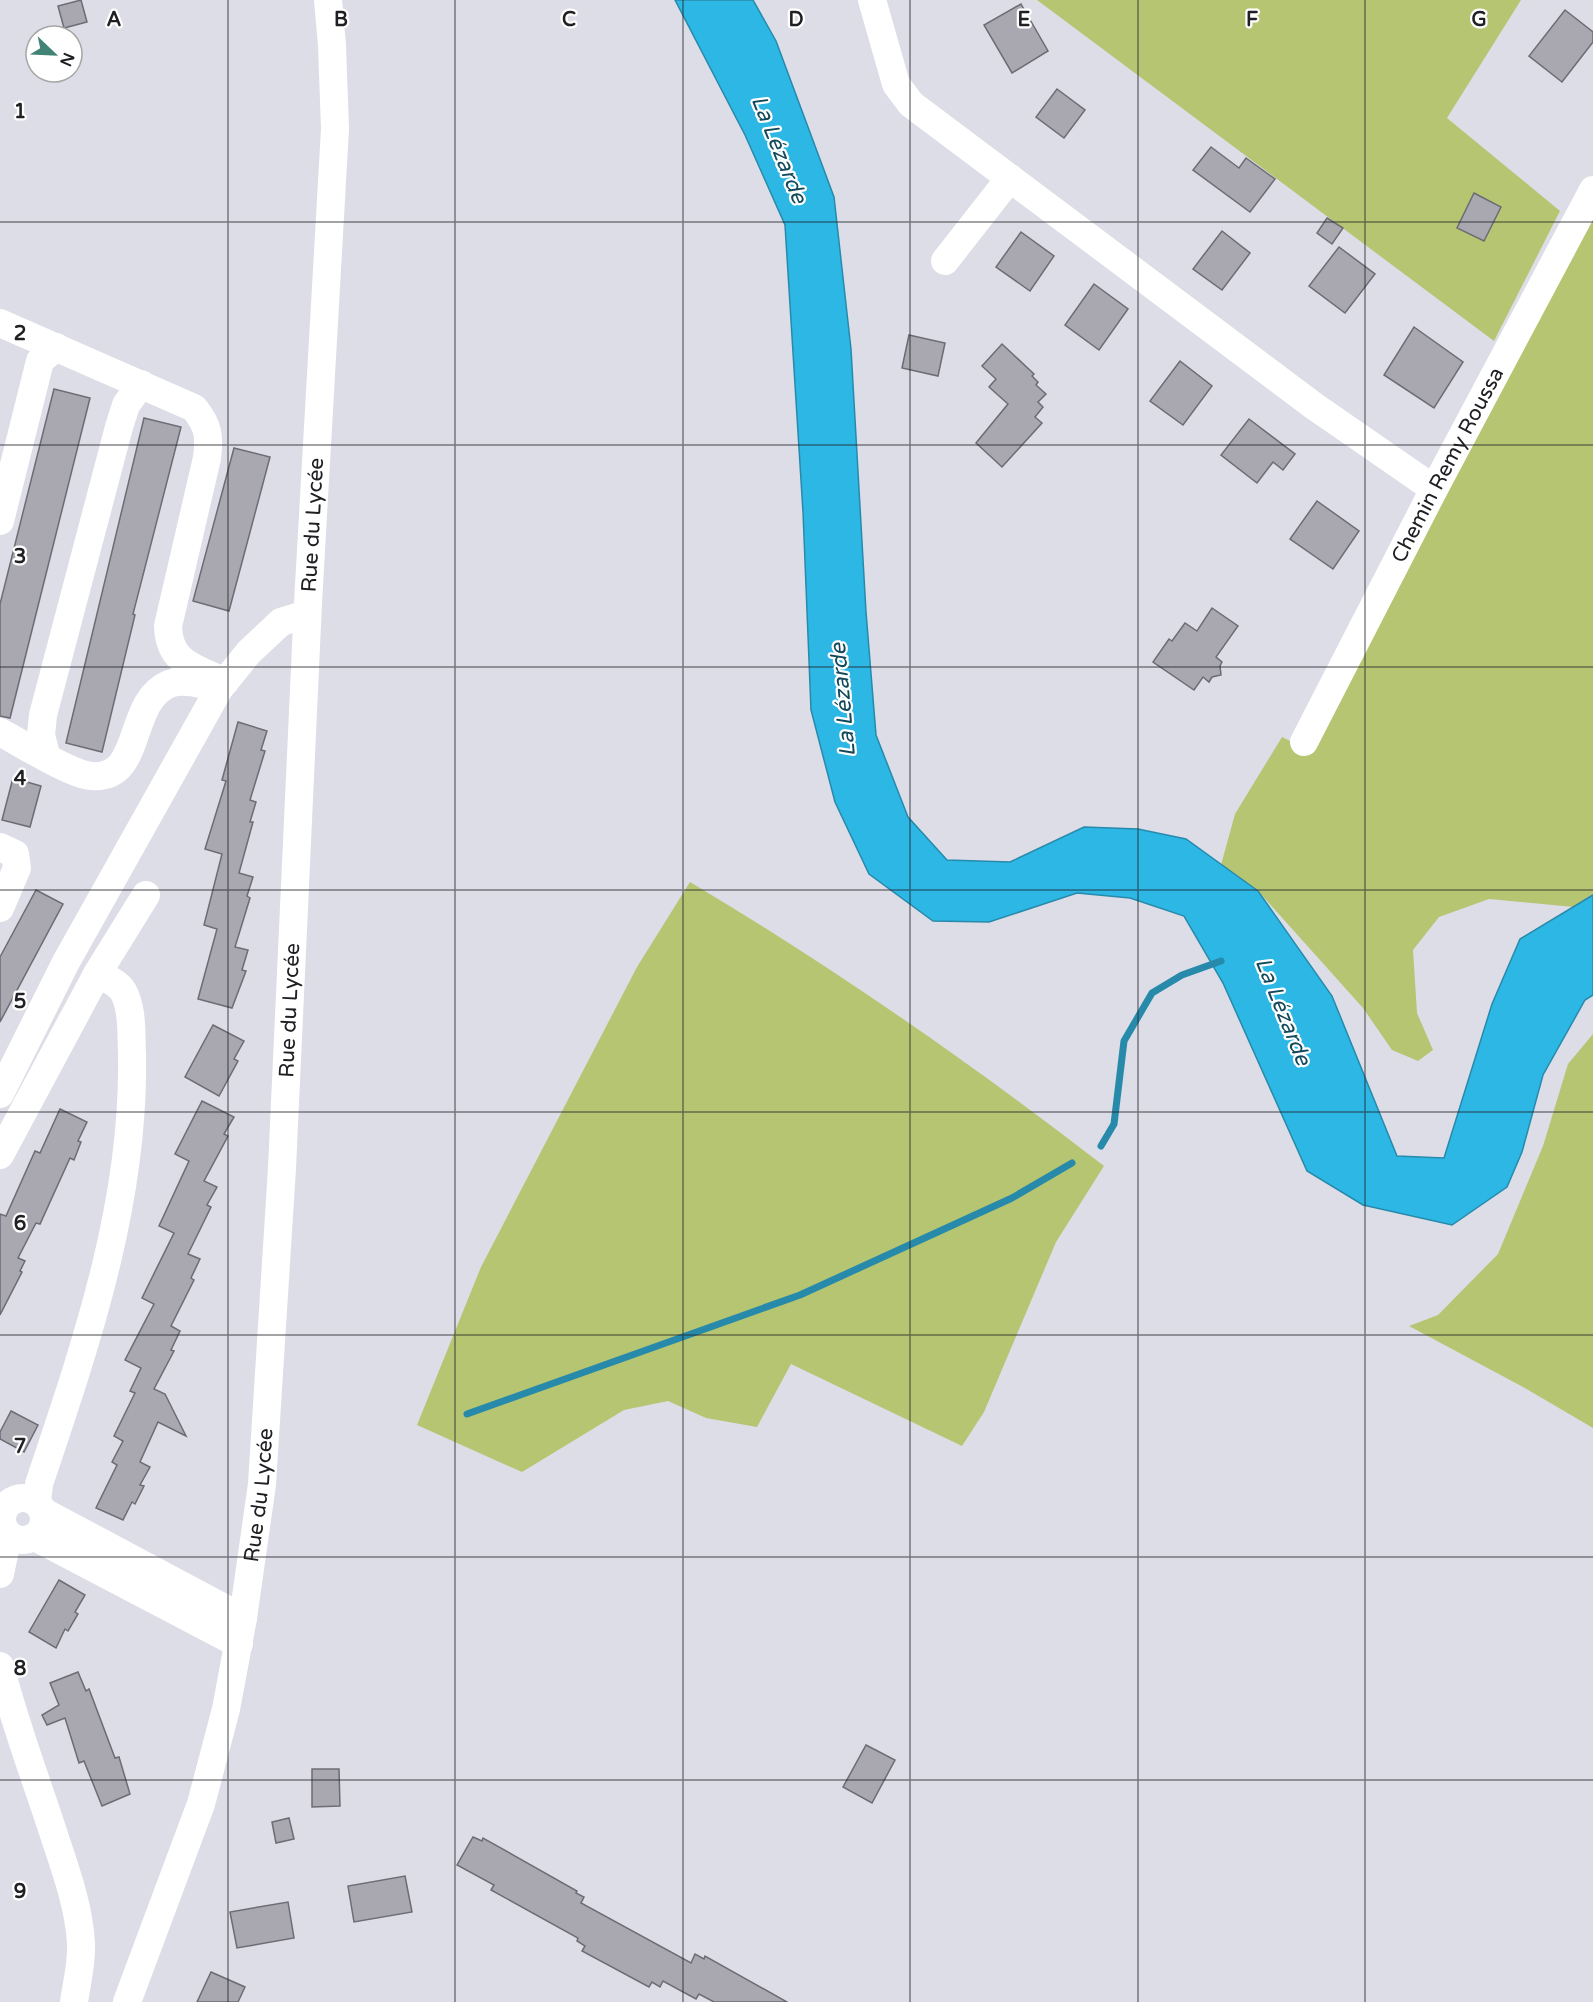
<svg xmlns="http://www.w3.org/2000/svg" width="1593" height="2002" font-family="'Varela Round',sans-serif">
  <rect width="100%" height="100%" fill="#dcdde7"/>
  <!-- green -->
  <g fill="#b6c571">
    <path d="M1037 0H1521L1447 118 1560 211 1494 341Z"/>
    <path d="M1593 211V895L1574 907 1489 899 1439 917 1413 950 1417 1013 1433 1050 1418 1061 1392 1050 1363 1008 1258 891 1221 865 1235 814 1282 737 1308 750Z"/>
    <path d="M690 882C834 968 971 1063 1104 1166L1056 1242 984 1412 962 1446 791 1364 757 1427 706 1418 668 1401 624 1410 522 1472 417 1425 481 1267 637 967Z"/>
    <path d="M1593 1034V1428L1523 1387 1409 1326 1438 1315 1498 1254 1543 1146 1568 1064Z"/>
  </g>
  <!-- water -->
  <path fill="#2cb7e5" stroke="#288aab" stroke-width="1.5" d="M675 0H753L776 41 834 197 851 349 866 612 876 735 908 817 947 860 1010 862 1084 827 1138 829 1186 839 1258 891 1332 996 1397 1156 1444 1158 1492 1004 1520 939 1593 895V995L1585 1000 1543 1075 1522 1152 1507 1187 1452 1225 1363 1205 1307 1171 1223 983 1184 916 1130 898 1077 893 989 922 933 921 869 874 835 802 811 710 803 512 785 225 745 135Z"/>
  <g fill="none" stroke-linecap="round" stroke-linejoin="round">
    <!-- stream -->
    <g stroke="#288aab" stroke-width="7">
      <path d="M1101 1146 1114 1124 1124 1041 1152 993 1182 975 1221 961"/>
      <path d="M467 1414 800 1295 1012 1198 1072 1163"/>
    </g>
  </g>
  <!-- building -->
  <g fill="#a9a8b1" stroke="#6d6c74" stroke-width="1.5">
    <path d="M81 0 87 22 64 28 58 6Z"/>
    <path d="M1021 4 1048 51 1012 73 984 25Z"/>
    <path d="M1565 10 1593 32V42L1562 82 1529 56Z"/>
    <path d="M1057 89 1085 110 1064 138 1036 117Z"/>
    <path d="M1211 147 1239 168 1246 158 1275 179 1250 212 1193 170Z"/>
    <path d="M1474 193 1501 207 1484 241 1457 228Z"/>
    <path d="M1327 218 1343 228 1332 244 1317 233Z"/>
    <path d="M1222 231 1250 253 1222 290 1193 269Z"/>
    <path d="M1021 232 1054 256 1030 291 996 267Z"/>
    <path d="M1339 247 1375 274 1345 313 1309 286Z"/>
    <path d="M1094 284 1128 309 1099 350 1065 325Z"/>
    <path d="M1414 327 1463 362 1434 408 1384 375Z"/>
    <path d="M909 335 945 343 938 376 902 368Z"/>
    <path d="M1002 344 1034 374 1032 376 1038 382 1036 385 1046 394 1038 402 1043 407 1035 417 1042 423 1002 467 976 443 1008 404 989 387 996 379 982 366Z"/>
    <path d="M1180 361 1212 386 1183 425 1150 401Z"/>
    <path d="M54 389 90 398 10 718 0 716V604Z"/>
    <path d="M144 418 181 427 133 614 135 615 102 752 66 743Z"/>
    <path d="M1249 419 1295 454 1283 470 1273 462 1257 483 1221 455Z"/>
    <path d="M234 448 270 457 229 611 193 601Z"/>
    <path d="M1317 501 1359 531 1333 569 1290 539Z"/>
    <path d="M1212 608 1238 626 1216 657 1222 662 1220 666 1221 675 1212 677 1209 682 1203 677 1194 690 1153 662 1169 639 1172 641 1185 623 1197 631Z"/>
    <path d="M238 722 267 731 261 750 265 751 250 800 256 802 250 822H253L239 873 253 877 247 896 250 898 235 947 248 950 242 970 246 971 232 1008 198 999 217 929 204 925 222 854 205 849 226 781 222 780Z"/>
    <path d="M13 778 41 786 30 827 2 820Z"/>
    <path d="M36 890 63 904 0 1022V957Z"/>
    <path d="M213 1025 244 1041 234 1059 238 1061 219 1096 185 1077Z"/>
    <path d="M202 1101 234 1117 224 1134 228 1136 204 1181 217 1187 207 1205 211 1207 188 1254 200 1259 191 1278 194 1280 171 1326 180 1331 171 1350 174 1351 154 1389 165 1394 186 1436 158 1422 140 1462 150 1467 140 1485 144 1486 135 1504 132 1502 123 1520 96 1508 117 1465 112 1462 123 1441 114 1436 135 1393 130 1391 141 1368 125 1360 154 1304 142 1298 174 1233 159 1226 189 1161 175 1154Z"/>
    <path d="M60 1109 87 1122 78 1141 81 1142 74 1160 70 1158 40 1224 36 1223 18 1258 25 1261 20 1271 22 1272 0 1315V1214L6 1216 35 1151 40 1153Z"/>
    <path d="M11 1411 38 1425 24 1452 0 1439V1432Z"/>
    <path d="M59 1580 85 1595 75 1612 78 1614 68 1631 65 1629 56 1648 29 1632Z"/>
    <path d="M78 1672 86 1691 89 1689 115 1758 119 1757 130 1794 102 1806 84 1761 79 1763 65 1718 47 1725 42 1715 59 1705 50 1683Z"/>
    <path d="M866 1745 895 1760 872 1803 843 1787Z"/>
    <path d="M312 1769H339L340 1806 312 1807Z"/>
    <path d="M289 1818 294 1839 276 1843 272 1822Z"/>
    <path d="M473 1837 482 1841 483 1838 577 1891 576 1893 584 1897 581 1903 691 1963 695 1954 704 1959 705 1956 787 2002H714L699 1994 696 1999 663 1981 660 1987 652 1982 649 1987 582 1951 585 1946 577 1941 578 1938 491 1890 494 1885 457 1865Z"/>
    <path d="M405 1876 412 1912 354 1922 348 1886Z"/>
    <path d="M288 1902 294 1938 237 1948 230 1912Z"/>
    <path d="M211 1972 245 1987 238 2002H197Z"/>
  </g>
  <g fill="none" stroke-linecap="round" stroke-linejoin="round">
    <!-- street -->
    <g stroke="#fff" stroke-width="28">
      <path d="M872 0 896 84 911 104 1314 406 1434 489"/>
      <path d="M945 261 1010 178"/>
      <path d="M0 323 194 408C208 425 210 436 207 458L168 626C169 664 195 667 225 682"/>
      <path d="M0 521 40 361 56 347"/>
      <path d="M0 732C21 743 71 775 92 776 144 780 126 702 169 684 184 678 205 685 219 689"/>
      <path id="s1" d="M1304 742 1434 489 1593 190"/>
      <path d="M46 755 41 735 43 715 119 427 126 405 141 384"/>
      <path d="M0 847 15 854 17 868 0 908"/>
      <path d="M0 1094 66 962 219 689 249 652 281 622 307 614"/>
      <path d="M0 1155 97 974 146 895"/>
      <circle cx="23" cy="1519" r="21"/>
      <path d="M37 1502 39 1484C86 1344 135 1203 132 1054 131 1034 133 1009 123 991 117 982 106 978 97 974"/>
      <path d="M44 1512 243 1618"/>
      <path d="M35 1537 239 1644"/>
      <path d="M0 1574 6 1545 5 1530"/>
      <path d="M0 1666C15 1725 37 1782 56 1841 67 1874 79 1908 81 1943 82 1963 77 1982 74 2002"/>
      <path id="s2" d="M127 2002 201 1804 226 1709 243 1618 262 1484 282 1168 308 603 335 129 332 45 328 0"/>
    </g>
  </g>
  <!-- grid -->
  <path fill="none" stroke="#202024" stroke-width="1.5" stroke-opacity="0.55" d="M228 0V2002M455 0V2002M683 0V2002M910 0V2002M1138 0V2002M1365 0V2002M0 222H1593M0 445H1593M0 667H1593M0 890H1593M0 1112H1593M0 1335H1593M0 1557H1593M0 1780H1593"/>
  <g text-anchor="middle" stroke-width="4.5" stroke-linejoin="round" paint-order="stroke">
    <!-- street labels -->
    <g font-size="21" fill="#202024" stroke="#fff">
      <text dy="7" stroke="none"><textPath href="#s1" startOffset="312">Chemin Remy Roussa</textPath></text>
      <text dy="7" stroke="none"><textPath href="#s2" startOffset="1498">Rue du Lycée</textPath></text>
      <text dy="7" stroke="none"><textPath href="#s2" startOffset="1012">Rue du Lycée</textPath></text>
      <text dy="7" stroke="none"><textPath href="#s2" startOffset="526">Rue du Lycée</textPath></text>
    </g>
    <!-- water labels -->
    <g font-size="22" font-style="italic" fill="#12495c" stroke="#fff">
      <text transform="translate(780 149) rotate(68)" y="8">La Lézarde</text>
      <text transform="translate(842 700) rotate(-95)" y="8">La Lézarde</text>
      <text transform="translate(1284 1011) rotate(68)" y="8">La Lézarde</text>
    </g>
  </g>
  <g font-size="20" text-anchor="middle" font-weight="bold" fill="#202024" stroke="#fff" stroke-width="4.5" stroke-linejoin="round" paint-order="stroke">
    <text x="114" y="26">A</text>
    <text x="341" y="26">B</text>
    <text x="569" y="26">C</text>
    <text x="796" y="26">D</text>
    <text x="1024" y="26">E</text>
    <text x="1252" y="26">F</text>
    <text x="1479" y="26">G</text>
    <text x="20" y="118">1</text>
    <text x="20" y="340">2</text>
    <text x="20" y="563">3</text>
    <text x="20" y="785">4</text>
    <text x="20" y="1008">5</text>
    <text x="20" y="1230">6</text>
    <text x="20" y="1453">7</text>
    <text x="20" y="1675">8</text>
    <text x="20" y="1898">9</text>
  </g>
  <!-- north arrow -->
  <g transform="translate(54 54) rotate(113)"><circle r="28" fill="#ffffff" stroke="#a6a6a7" stroke-width="1.5"/>
  <path d="M0-4.5L10 22L0 15L-10 22Z" fill="#418375"/>
  <text y="-9" font-size="16" font-weight="bold" text-anchor="middle" fill="#202024">N</text>
  </g>
</svg>
